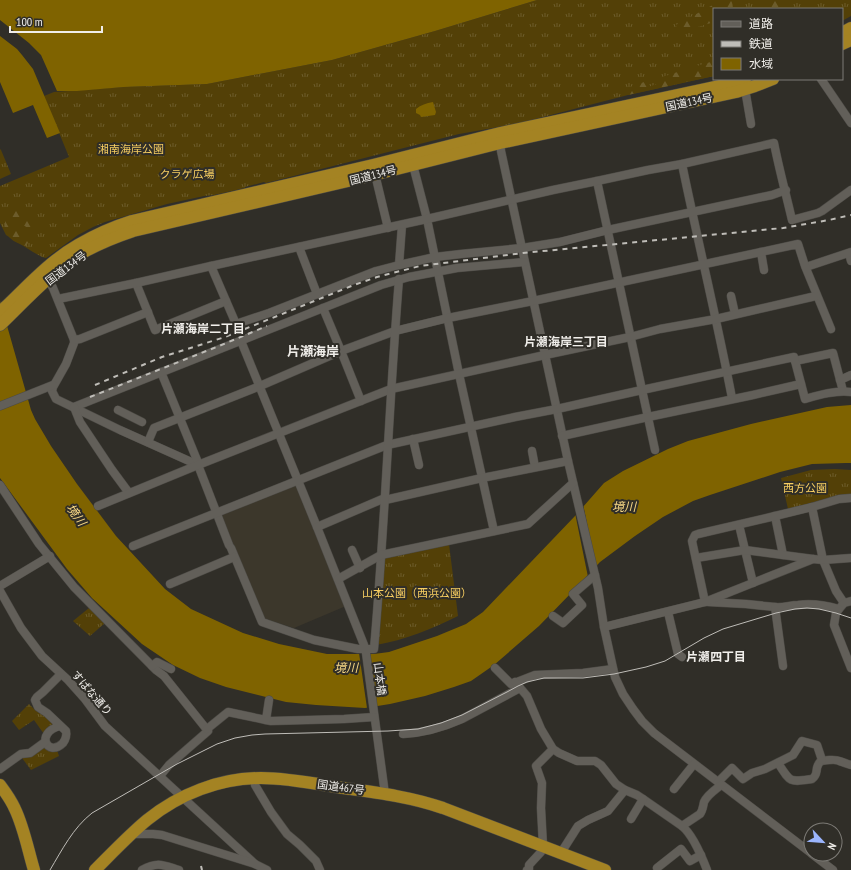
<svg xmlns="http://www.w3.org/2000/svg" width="851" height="870" font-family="'PT Sans Narrow','Noto Sans JP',sans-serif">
  <defs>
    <pattern id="grass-tufts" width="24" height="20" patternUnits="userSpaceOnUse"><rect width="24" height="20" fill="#534007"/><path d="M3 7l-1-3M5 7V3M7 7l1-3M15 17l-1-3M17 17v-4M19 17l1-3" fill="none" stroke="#6c5c2b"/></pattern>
    <pattern id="forest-firs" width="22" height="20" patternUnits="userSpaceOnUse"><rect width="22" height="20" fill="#534007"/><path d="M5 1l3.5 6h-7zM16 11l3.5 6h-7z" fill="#6c5c2b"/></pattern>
  </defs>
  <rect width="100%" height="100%" fill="#302e28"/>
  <!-- built -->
  <path fill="#3c372b" d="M296 483 346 606 294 628 263 618 261 616 221 513Z"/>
  <!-- grass -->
  <g fill="url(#grass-tufts)">
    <path d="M537 0H851V16L842 21V9H714V76L628 95 516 124 459 134 266 183 264 182 245 187V188L214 195 204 196 167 204 105 222 93 227 78 235 46 258 42 257 33 252 6 235 0 223V186L69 157 44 96 54 92 124 87 207 84 332 60 435 31Z"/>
    <path d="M0 149 1 150 11 174 0 179Z"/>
    <path d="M835 469 851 470V495H839L811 503 788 509 781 478 811 470Z"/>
    <path d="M449 544 458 616C432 629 405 640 376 645L383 557Z"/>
    <path d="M89 608 105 623 90 636 73 621Z"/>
    <path d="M29 704 35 710 45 714 55 724 44 734 34 720 19 730 12 721Z"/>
    <path d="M45 746 57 750 59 756 31 770 22 758Z"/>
  </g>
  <!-- forest -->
  <g fill="url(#forest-firs)">
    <path d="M722 0H732L733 9H714V22L678 33 676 25Z"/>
    <path d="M756 0H785L791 9H758L759 8Z"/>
    <path d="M714 61V76L628 95 625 89 644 82 648 87 663 82 662 77 693 67Z"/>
    <path d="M21 207C31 208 35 217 34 227L31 228H27L25 226H23L22 228C30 233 31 228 32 239L27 244V245L25 246C20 244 14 242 10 238 0 227 5 209 21 207Z"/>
  </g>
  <!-- water -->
  <g fill="#7f6300">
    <path d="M0 0H537L435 31 332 60 207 84 124 87 77 91H57L41 55 29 43 0 20Z"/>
    <path d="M0 36 17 49 22 55 33 69 60 133 47 138 33 105 13 113 0 82Z"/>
    <path d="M433 102 436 112 435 115 421 117 420 115 416 113V109C421 105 426 103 433 102Z"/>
    <path d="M0 301 31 410 35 419 51 446 77 484 116 536 165 589 191 609 243 633 279 644 327 654H374L389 652 437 636 466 624 483 612 575 516 604 483 623 471 668 449 688 441 751 424 827 407 851 405V463H846L812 464 780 472 710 495 693 501 663 517 635 536 600 562 574 590 539 626 494 665 471 681 454 687 425 696 390 704 365 708 316 705 286 702 226 687 200 678 173 665 142 644 92 598 67 569 0 478Z"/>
  </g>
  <!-- pier -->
  <g fill="#302e28">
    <path d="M583 504 596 568 588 577 575 513Z"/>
    <path d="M363 652 376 708H367L359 653Z"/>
  </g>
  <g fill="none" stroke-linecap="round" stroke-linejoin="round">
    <defs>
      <g id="minor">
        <path d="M821 79 851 123"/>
        <path d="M745 89 751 124"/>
        <path d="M500 139 501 151 568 461 598 588 604 627 615 677 623 694 633 709 642 721 654 733 811 853"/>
        <path d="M682 164C698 242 717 320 732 398"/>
        <path d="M413 165 427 219 459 374 494 531"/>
        <path d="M374 170 388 228"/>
        <path d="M597 181C617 271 635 360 655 450"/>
        <path d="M299 247 317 294"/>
        <path d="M761 252 764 270"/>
        <path d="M849 253 851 261"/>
        <path d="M399 265 402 225"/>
        <path d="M211 266 236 324 269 313 376 271 399 265 435 257 461 254 522 248 560 242 608 230 772 195 786 190"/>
        <path d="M806 267 851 252"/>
        <path d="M46 275 53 288 74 340V343L66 364 53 387 52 391 56 399 120 430 198 465 229 545"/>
        <path d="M136 283 155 330 226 301"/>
        <path d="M731 296 735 314"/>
        <path d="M58 299 136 283 211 266 427 219 553 190 597 181 648 170 682 164 774 143C779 169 786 194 792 220L818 213 822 211 851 190"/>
        <path d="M323 308 341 351 361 401"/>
        <path d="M74 340 80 339 148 312"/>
        <path d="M241 341 317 527 364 645 366 653 385 794"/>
        <path d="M795 361 833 353 843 391"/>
        <path d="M161 372 199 465"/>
        <path d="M840 380 851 375"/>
        <path d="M0 406 53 385"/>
        <path d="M74 407 381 285 409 277 457 268 524 262"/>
        <path d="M74 407 80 422 112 470 129 493"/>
        <path d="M118 410 142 422"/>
        <path d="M562 436 648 417 753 395 801 384"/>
        <path d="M413 439 419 465"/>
        <path d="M148 442 154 428 260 386 341 351 395 331 448 318 533 301 798 244 805 266 831 329"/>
        <path d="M532 451 535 467"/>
        <path d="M0 485 39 544 74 587 156 670 164 676 208 731 169 765 160 776"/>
        <path d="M385 500 482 478 568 461"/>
        <path d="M98 506 198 465 391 389 545 355 630 337 660 329 716 319 816 296"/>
        <path d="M812 507 823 560 836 591 844 603"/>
        <path d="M775 516 783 555"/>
        <path d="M739 525 753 583"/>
        <path d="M317 527 385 498"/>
        <path d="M133 546 387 445 515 417 557 409 642 390 794 357 805 399C819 395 836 390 851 392"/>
        <path d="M231 548 262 622 314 640 358 649H374C385 526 389 403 399 279"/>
        <path d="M352 550 360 568"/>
        <path d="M696 558 745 550 813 559 823 560 851 558"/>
        <path d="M338 579 381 555 528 524 573 483"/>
        <path d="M170 584 234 557"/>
        <path d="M0 586 50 556"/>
        <path d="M0 591 21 628 42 656 68 680 85 699 105 726 255 864"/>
        <path d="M851 601 844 603 839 609 836 613 834 625 851 668"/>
        <path d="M705 602 692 541 695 535 698 534 775 516 812 507 839 499 851 498"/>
        <path d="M708 602 746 604 775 607 783 666"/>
        <path d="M775 607C783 608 790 605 798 605 812 603 825 605 839 609"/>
        <path d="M668 612 678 654 682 657"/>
        <path d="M553 616 563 623 582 605 573 594 595 575"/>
        <path d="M604 627 705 602 813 559"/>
        <path d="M152 666 157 662 171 669"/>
        <path d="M495 668 511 684H512L535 675 583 673 613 669"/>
        <path d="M515 682 527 696 541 729 553 749 559 753 577 761H595L601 765 616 784 625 790 637 795 643 799 682 826C693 835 702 857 707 870"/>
        <path d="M266 720 271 721 344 719 374 717"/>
        <path d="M60 726C34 733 48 758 63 743 66 739 67 736 66 731L47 713 38 707 35 700 37 697 43 692 61 674"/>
        <path d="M207 729 228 712 266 720 269 700"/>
        <path d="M403 734C423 733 444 727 462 719L520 688"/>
        <path d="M778 763C791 783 789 782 812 779 817 775 816 773 817 768 818 765 818 764 820 762 822 760 836 759 839 761 843 762 847 764 851 765"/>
        <path d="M0 769 21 754 30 753 45 742"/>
        <path d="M254 778 255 785 271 812 287 834 300 845 316 861 320 870"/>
        <path d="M718 782 732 768 743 779 752 773 765 769 793 755 802 741 817 745 822 760"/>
        <path d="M674 789 694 764"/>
        <path d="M631 819 643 799"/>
        <path d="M682 826 700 814C703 810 703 806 704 802 707 795 716 789 721 785"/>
        <path d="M131 834H153L162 835 255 864 267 870"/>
        <path d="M562 853 564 848 578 826 588 820 608 811 625 790"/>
        <path d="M812 854 833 870"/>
        <path d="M657 868 681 849 690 861 701 855"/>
        <path d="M142 870C158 861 163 865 179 870"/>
        <path d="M527 870 529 869V865L541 852 543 846 541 808 542 783 536 766 553 749"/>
      </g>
      <g id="highway">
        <path d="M842 33 851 28"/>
        <path d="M842 44 851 40"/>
        <path d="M0 312C25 289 48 262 78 245 95 235 113 227 132 221L373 165 500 133 733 83 745 79"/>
        <path d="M0 325C26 300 51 272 82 253 98 244 115 237 133 231L365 177 500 143 736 92 755 86 773 79"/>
        <path d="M0 785C6 793 11 800 15 809 24 828 28 850 34 870"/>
        <path d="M95 870C112 853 129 835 147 820 179 794 220 778 261 778 286 778 312 783 336 787 372 792 409 796 443 808L605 870"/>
      </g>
    </defs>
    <!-- minor casing -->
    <use href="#minor" stroke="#4c4a45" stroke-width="9"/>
    <!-- highway casing -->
    <use href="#highway" stroke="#4c4a45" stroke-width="13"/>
    <!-- minor -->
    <use href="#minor" stroke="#625f59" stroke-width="8"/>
    <!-- highway -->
    <use href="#highway" stroke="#a48323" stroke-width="12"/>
    <!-- tram -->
    <path stroke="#bfbdb8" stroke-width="1" d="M50 870C62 850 73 828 92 813L177 764 217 744 235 738 252 735 265 734 388 731 418 729 441 723 462 715 507 692 518 686 527 682 544 678H583L614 674 646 667 665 661 704 638 723 629 776 613 795 609 807 608 819 609 836 613 851 618"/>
    <!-- rail -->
    <g stroke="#bfbdb8" stroke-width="2" stroke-dasharray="5 5" stroke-linecap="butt">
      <path d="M95 385 162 357 225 337 354 285 377 277 420 266 523 253 783 228 829 220 851 215"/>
      <path d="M90 397 219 346 267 326"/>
      <path d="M201 866 202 870"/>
    </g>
  </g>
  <g text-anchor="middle" stroke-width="4" stroke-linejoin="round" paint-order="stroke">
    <!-- street labels -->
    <g font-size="11" fill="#f0eeea" stroke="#302e28">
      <text transform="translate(689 102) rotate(-12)" y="4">国道134号</text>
      <text transform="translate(373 175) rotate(-14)" y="4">国道134号</text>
      <text transform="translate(66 268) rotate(-37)" y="4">国道134号</text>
      <text transform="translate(380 679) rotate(83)" y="4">山本橋</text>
      <text transform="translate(92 693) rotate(49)" y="4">すばな通り</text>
      <text transform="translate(341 787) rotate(8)" y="4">国道467号</text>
    </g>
    <!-- park labels -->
    <g font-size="11" fill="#f7ce61" stroke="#302e28">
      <text x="131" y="153">湘南海岸公園</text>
      <text x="187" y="178">クラゲ広場</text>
      <text x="805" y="492">西方公園</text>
      <text x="417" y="597">山本公園（西浜公園）</text>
    </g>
    <!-- neighbourhood labels -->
    <g font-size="12" font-weight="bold" fill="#f0eeea" stroke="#302e28">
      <text x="203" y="333">片瀬海岸二丁目</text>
      <text x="566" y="346">片瀬海岸三丁目</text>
      <text x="716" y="661">片瀬四丁目</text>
    </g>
    <!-- water labels -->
    <g font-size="12" font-style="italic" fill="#f8d886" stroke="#302e28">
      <text x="624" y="511">境川</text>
      <text transform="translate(76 515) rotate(54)" y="4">境川</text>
      <text x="346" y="672">境川</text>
    </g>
    <!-- quarter labels -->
    <g font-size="13" font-weight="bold" fill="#f0eeea" stroke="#302e28">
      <text x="313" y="356">片瀬海岸</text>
    </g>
  </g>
  <!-- legend -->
  <rect x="713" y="8" width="130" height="72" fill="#302e28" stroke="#7d7b76"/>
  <rect x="721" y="21" width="20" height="6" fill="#625f59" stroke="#7d7b76"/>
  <text x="749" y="28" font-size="12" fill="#f0eeea">道路</text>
  <rect x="721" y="41" width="20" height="6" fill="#bfbdb8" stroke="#7d7b76"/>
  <text x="749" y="48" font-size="12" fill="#f0eeea">鉄道</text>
  <rect x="721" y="58" width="20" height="12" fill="#7f6300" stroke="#7d7b76"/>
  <text x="749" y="68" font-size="12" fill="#f0eeea">水域</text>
  <!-- north arrow -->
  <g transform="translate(823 842) rotate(116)"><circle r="19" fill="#302e28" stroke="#7d7b76"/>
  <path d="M0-3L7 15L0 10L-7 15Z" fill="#9bb5fd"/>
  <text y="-6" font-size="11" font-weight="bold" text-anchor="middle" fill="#f0eeea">N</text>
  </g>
  <!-- scale -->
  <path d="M10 26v6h92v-6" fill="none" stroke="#f0eeea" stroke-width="2"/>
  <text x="16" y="26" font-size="12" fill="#f0eeea" stroke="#302e28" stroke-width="3" paint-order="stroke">100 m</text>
</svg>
